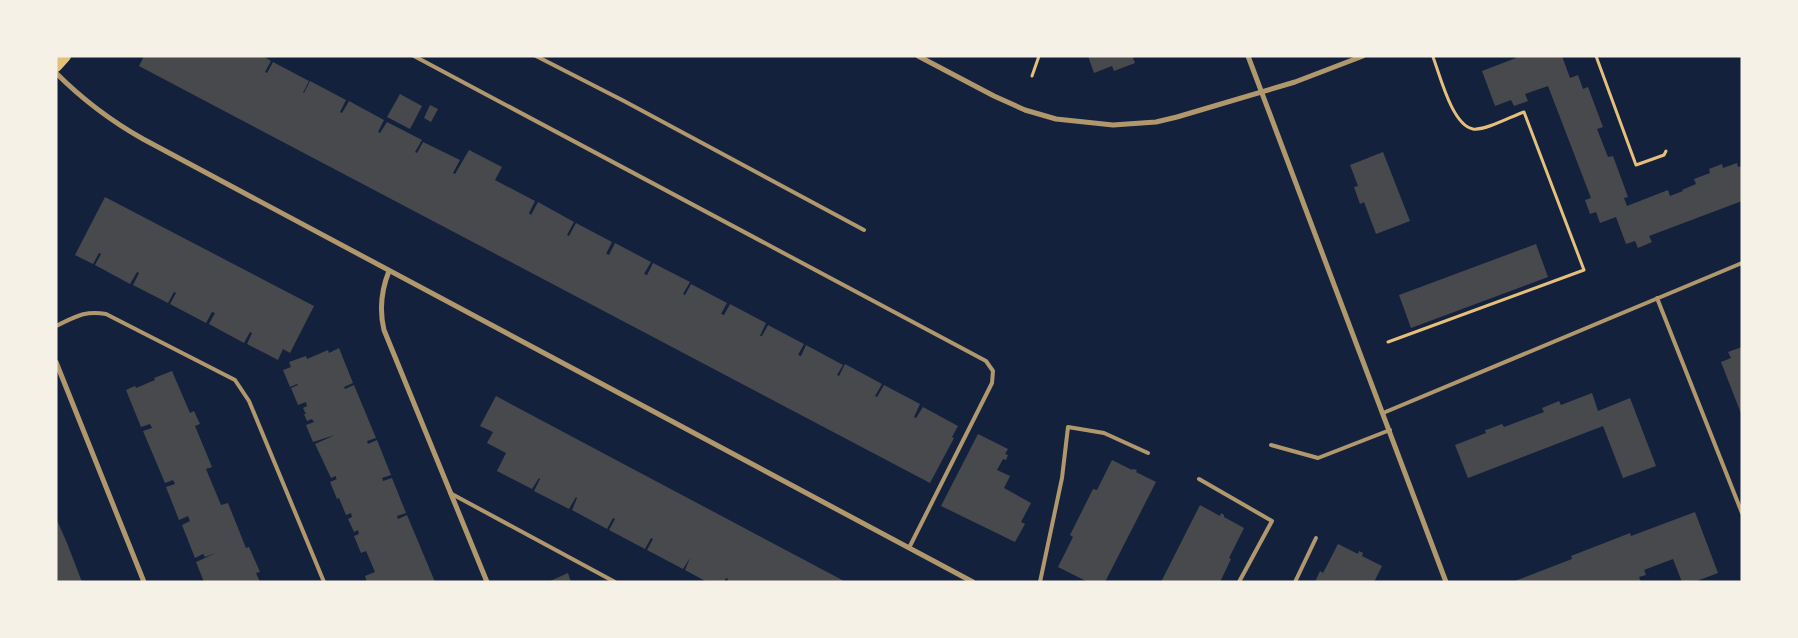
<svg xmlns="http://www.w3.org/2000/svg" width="1798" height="638" font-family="'Work Sans',sans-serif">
  <rect width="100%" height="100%" fill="#14213d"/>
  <!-- building -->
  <g fill="#48494c">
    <path d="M144 56H263L271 61 265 72 267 73 273 62 309 81 303 93H304L310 81 346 100 340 112 342 113 349 101 384 120 378 132 380 133 387 122 422 140 415 152 417 153 423 142 460 160 453 173 455 174 469 150 502 167 495 180 535 201 529 213 531 215 538 202 574 222 567 235 569 236 576 223 612 242 606 254H607L609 255 615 243 651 262 644 274 647 275 653 263 690 282 683 294 685 295 691 284 727 303 721 314 724 315 730 304 766 323 760 336H762L768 325 804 344 798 355 801 356 806 345 843 365 837 375 839 376 845 364 882 384 875 396 877 397 884 385 920 404 914 417 916 418 923 407 958 426 952 437 954 438 930 483 139 66Z"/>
    <path d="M1088 56H1137L1133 58 1135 63 1114 71 1112 66 1094 73Z"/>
    <path d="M1515 56H1562L1570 78 1578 75 1583 89 1588 87 1603 127 1597 129 1608 157 1613 156 1628 197 1624 198 1627 206 1668 190 1670 196 1683 191 1682 190 1696 184 1694 179 1710 173 1709 169 1722 164 1723 168 1737 163 1738 167 1742 166V201L1649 236 1652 242 1638 248 1635 241 1626 244 1616 217 1600 223 1596 212 1590 214 1585 200 1591 198 1548 86 1525 94 1528 101 1514 106 1511 100 1495 106 1482 71 1516 58Z"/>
    <path d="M400 94 422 106 410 129 387 117Z"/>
    <path d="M430 105 438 109 431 122 424 118Z"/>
    <path d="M1383 152 1410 221 1376 234 1364 202 1360 204 1354 187 1358 186 1350 165Z"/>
    <path d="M105 197 314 306 290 353 283 349 278 360 247 344 252 333 250 332 244 343 209 324 215 313 212 312 206 323 170 304 176 293 174 292 168 303 133 285 139 273 137 272 130 284 95 265 101 254 99 253 93 264 75 255Z"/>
    <path d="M1536 244 1548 277 1411 328 1399 295Z"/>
    <path d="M1742 347V416L1721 362 1731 358 1728 352Z"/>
    <path d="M339 348 353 383 344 387 345 389 354 385 376 438 367 441 368 444 377 440 391 475 382 478 383 481 392 478 406 513 397 516 398 519 407 515 435 582H367L365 576 375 572 366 551 361 553 354 536 359 534 358 530 354 532 348 519 352 517 351 513 346 515 339 498 337 499 330 482 337 479 336 478V476L331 478 315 444 335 435 313 442 306 425 314 422 312 419 307 421 304 414H306L303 408 307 406 306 402 298 405 291 388 298 385 297 384 290 387 283 370 291 367 289 362 306 356 307 359 328 350 329 353Z"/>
    <path d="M172 371 190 413 194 411 200 424 195 426 212 467 206 469 221 505 228 503 246 548 249 547 260 572 256 573 260 582H204L196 562 216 553 205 557 203 554 195 558 182 525 190 521 188 516 179 520 166 487 175 484 173 480 165 483 143 431 152 428 150 424 141 427 126 390 135 386 136 388 155 380 154 378Z"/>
    <path d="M1592 393 1598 411 1630 398 1656 466 1623 478 1603 426 1468 478 1455 445 1486 433 1485 430 1489 429 1502 424 1504 427 1544 412 1542 408 1559 401 1561 405Z"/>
    <path d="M496 396 601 452 846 582H727L728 579 726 578 724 582H707L685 570 690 558 683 569 647 550 653 539 651 538 645 549 609 530 615 519 613 518 607 529 572 510 577 498 576 497 569 509 534 491 540 479 539 478 532 489 497 471 506 453 487 443 493 432 480 426Z"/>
    <path d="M978 434 1008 449 1005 454 1008 455 1006 460 1003 459 997 470 1010 476 1004 488 1031 503 1021 522 1025 524 1015 542 941 506Z"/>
    <path d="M1112 460 1132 470 1133 469 1137 470 1136 472 1156 482 1105 582H1088L1058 567 1073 537 1070 535 1093 489 1097 490Z"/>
    <path d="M1200 505 1220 516 1221 513 1224 515V517L1244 528 1229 558 1231 559 1220 582H1161Z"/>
    <path d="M1695 512 1718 573 1694 582H1682L1673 559 1644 570 1646 575 1639 577 1641 582H1512L1572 559 1571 556 1630 533 1631 536Z"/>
    <path d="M56 518 67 543 82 582H56Z"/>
    <path d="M1338 544 1358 554 1359 551 1363 553 1362 556 1382 566 1374 582H1315L1320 571 1323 573Z"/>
    <path d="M568 573 571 582H548Z"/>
  </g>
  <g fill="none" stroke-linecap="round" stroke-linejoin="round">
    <!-- path -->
    <g stroke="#e5c07b" stroke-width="3">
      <path d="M1596 56 1636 165 1664 155 1666 151"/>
      <path d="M1032 76 1039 56"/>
      <path d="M1388 342 1584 270 1524 112C1512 116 1485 131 1473 129 1452 125 1440 75 1433 57"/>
    </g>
    <!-- service -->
    <g stroke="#b1986c" stroke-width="4">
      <path d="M414 56 986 361 993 371 992 383 909 548"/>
      <path d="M536 56 624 101 864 230"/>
      <path d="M1657 298 1742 513"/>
      <path d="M56 326C75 317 85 310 106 314L235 380 249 401 324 582"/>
      <path d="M1383 413 1742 263"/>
      <path d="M1271 445 1318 458 1390 430"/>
      <path d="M1199 479 1272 521 1239 582"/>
      <path d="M450 493 615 582"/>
      <path d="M1040 582 1062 478 1068 427 1104 433 1148 453"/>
      <path d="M1295 582 1316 538"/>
    </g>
    <!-- minor -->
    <g stroke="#b1986c" stroke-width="5">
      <path d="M918 56 994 96 1025 110 1056 119 1113 125 1156 122 1177 117 1295 82 1363 56"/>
      <path d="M1248 56 1446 582"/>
      <path d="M56 73C82 99 111 121 143 139L973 582"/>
      <path d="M389 271C381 291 379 309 384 330L487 582"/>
      <path d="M56 362 144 582"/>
    </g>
    <!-- primary -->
    <path stroke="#e5c07b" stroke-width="12" d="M56 66 65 56"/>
  </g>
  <!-- border -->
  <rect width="1798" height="638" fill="none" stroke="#f6f1e7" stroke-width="115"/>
</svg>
